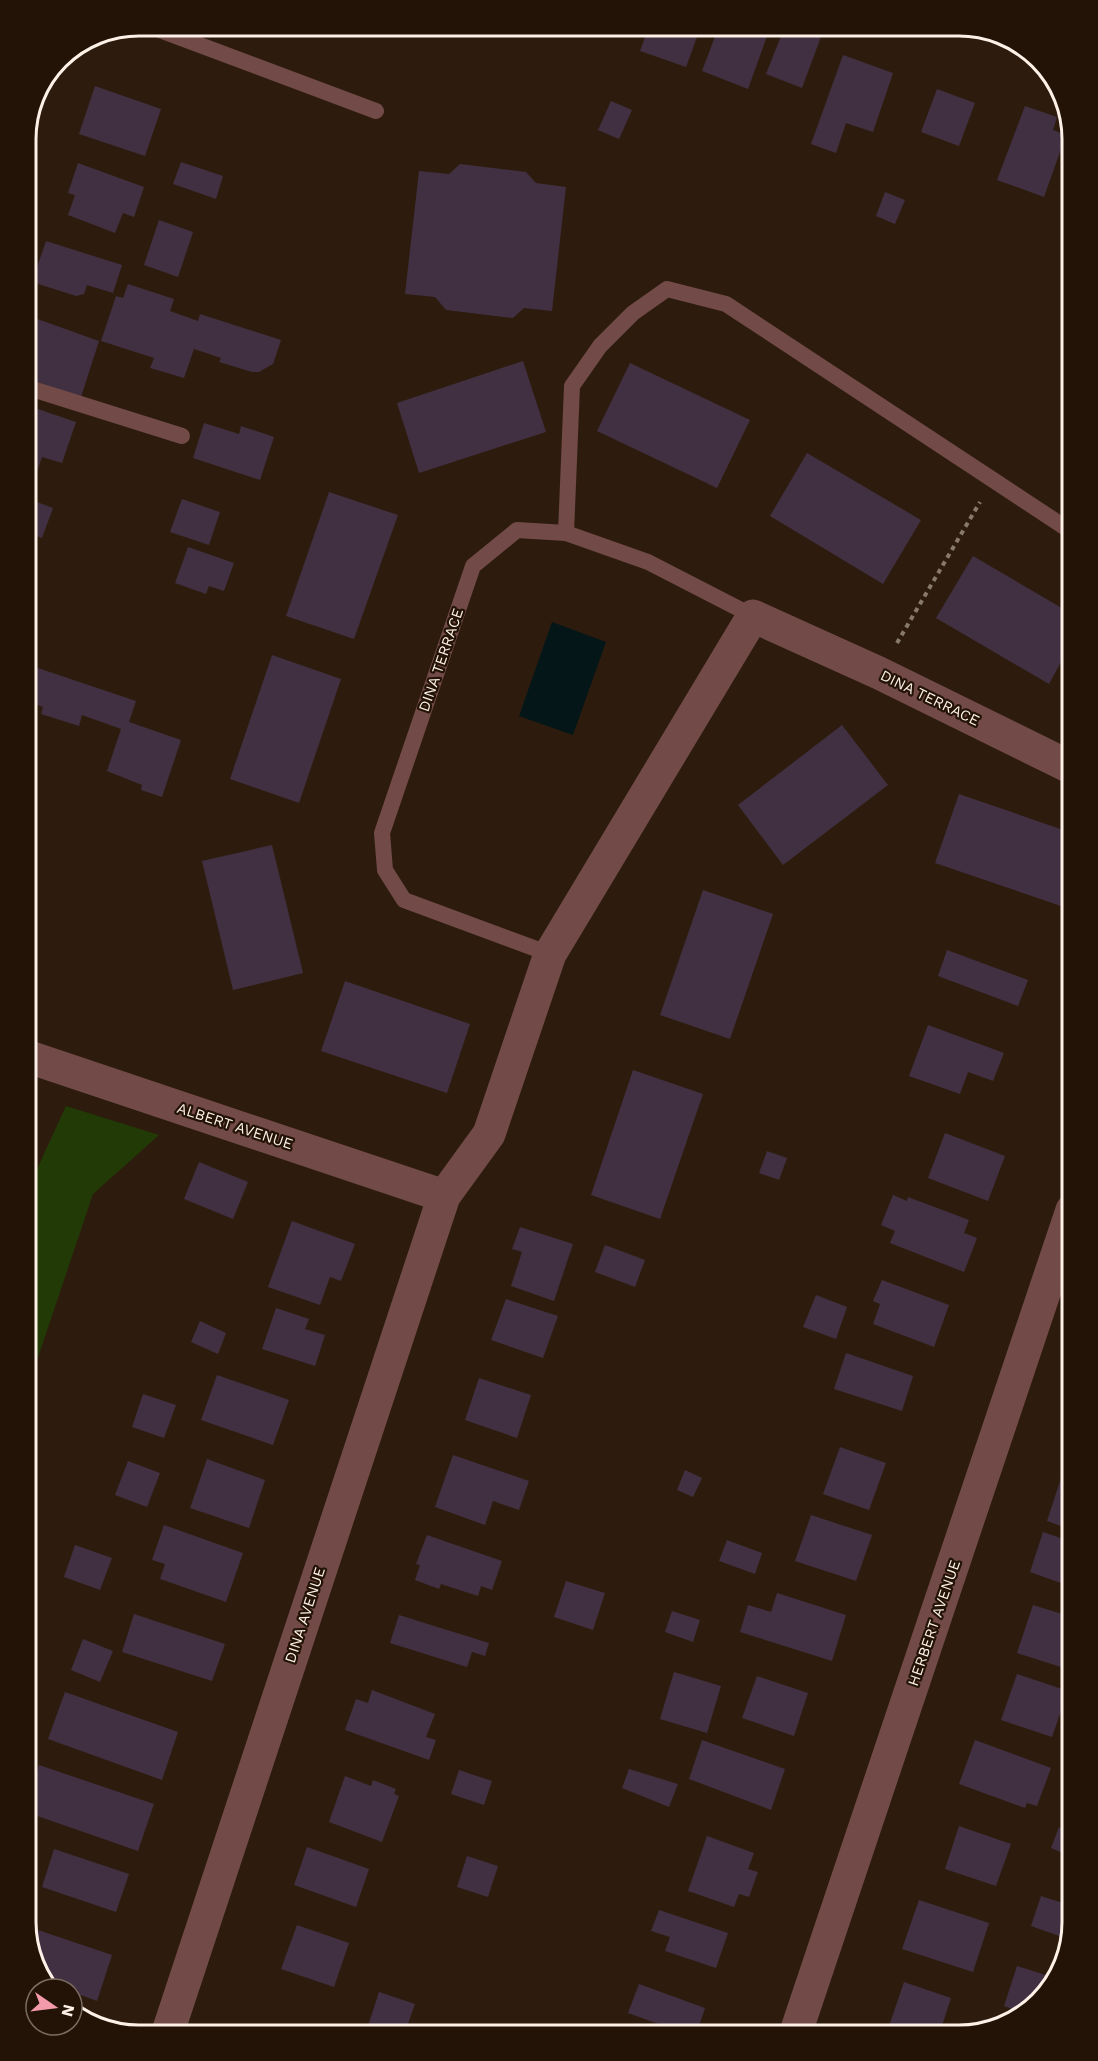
<svg xmlns="http://www.w3.org/2000/svg" width="1098" height="2061" font-family="'Work Sans',sans-serif">
  <rect width="100%" height="100%" fill="#2d1c0e"/>
  <!-- green -->
  <path fill="#213a06" d="M66 1106 159 1135 93 1194 26 1393V1226L32 1180Z"/>
  <!-- water -->
  <path fill="#041617" d="M552 622 606 642 573 735 519 716Z"/>
  <!-- building -->
  <g fill="#403041">
    <path d="M649 26H701L686 67 640 51Z"/>
    <path d="M719 26 770 28 748 89 702 71Z"/>
    <path d="M785 26H800L822 34 802 88 766 74Z"/>
    <path d="M843 55 893 73 873 132 846 123 836 153 811 144Z"/>
    <path d="M95 86 161 109 145 156 79 134Z"/>
    <path d="M937 89 975 103 959 146 921 132Z"/>
    <path d="M611 101 632 110 619 139 598 130Z"/>
    <path d="M1025 106 1057 117 1053 130 1066 135 1044 197 997 180Z"/>
    <path d="M181 162 223 176 216 199 173 184Z"/>
    <path d="M78 163 144 187 134 217 123 213 115 233 68 215 75 195 68 193Z"/>
    <path d="M460 164 526 172 536 183 566 187 552 311 524 308 513 318 446 310 435 297 405 294 419 171 449 174Z"/>
    <path d="M885 192 905 200 895 224 876 216Z"/>
    <path d="M159 220 193 232 178 277 144 265Z"/>
    <path d="M46 241 122 265 113 293 87 285 84 294 76 296 32 282Z"/>
    <path d="M128 284 174 299 170 311 198 321 200 314 281 340 273 364 259 372H252L219 362 221 358 194 349 184 378 150 368 154 358 101 341 116 296 123 298Z"/>
    <path d="M26 315 99 341 81 397 26 378Z"/>
    <path d="M523 361 546 432 419 473 397 403Z"/>
    <path d="M630 363 750 420 717 488 597 431Z"/>
    <path d="M26 405 76 422 62 463 42 457 36 475 26 471Z"/>
    <path d="M204 423 239 434 241 426 274 437 260 480 193 458Z"/>
    <path d="M807 453 921 520 883 584 770 516Z"/>
    <path d="M329 492 398 515 354 639 286 616Z"/>
    <path d="M26 498 53 508 42 538 26 532Z"/>
    <path d="M182 499 220 512 209 545 170 532Z"/>
    <path d="M188 547 234 563 224 591 209 586 206 594 175 583Z"/>
    <path d="M973 556 1072 614V642L1049 684 936 618Z"/>
    <path d="M272 655 341 679 299 803 230 779Z"/>
    <path d="M26 664 136 701 129 722 181 740 162 797 141 790 142 785 107 771 121 729 82 715 79 726 41 714 43 707 26 701Z"/>
    <path d="M842 725 888 785 783 865 738 805Z"/>
    <path d="M959 794 1072 833V872L1061 906 935 863Z"/>
    <path d="M272 845 303 973 233 990 202 861Z"/>
    <path d="M703 890 773 914 730 1039 660 1015Z"/>
    <path d="M947 950 1028 980 1018 1006 938 976Z"/>
    <path d="M345 981 470 1024 447 1093 321 1051Z"/>
    <path d="M928 1025 1004 1053 993 1081 968 1072 960 1094 909 1076Z"/>
    <path d="M633 1070 703 1094 660 1219 591 1195Z"/>
    <path d="M945 1133 1005 1156 988 1201 928 1178Z"/>
    <path d="M767 1151 787 1158 779 1180 759 1173Z"/>
    <path d="M199 1162 248 1182 233 1219 184 1199Z"/>
    <path d="M893 1195 907 1201 908 1197 969 1220 964 1233 977 1238 964 1272 890 1243 895 1231 881 1225Z"/>
    <path d="M292 1221 355 1244 341 1281 330 1277 320 1305 268 1287Z"/>
    <path d="M520 1227 573 1244 554 1301 511 1286 522 1252 512 1249Z"/>
    <path d="M605 1245 645 1260 635 1287 595 1272Z"/>
    <path d="M882 1280 949 1305 934 1347 873 1324 880 1304 873 1301Z"/>
    <path d="M816 1295 847 1307 836 1339 803 1327Z"/>
    <path d="M506 1299 558 1316 543 1358 491 1340Z"/>
    <path d="M276 1308 309 1319 305 1329 325 1335 315 1366 262 1349Z"/>
    <path d="M200 1321 226 1333 218 1354 191 1342Z"/>
    <path d="M846 1353 913 1376 902 1411 834 1389Z"/>
    <path d="M217 1375 289 1400 273 1445 201 1420Z"/>
    <path d="M479 1378 531 1395 517 1438 465 1420Z"/>
    <path d="M143 1394 176 1405 164 1438 132 1427Z"/>
    <path d="M840 1447 886 1463 869 1510 823 1494Z"/>
    <path d="M453 1455 529 1481 519 1510 493 1501 485 1525 435 1507Z"/>
    <path d="M207 1459 265 1480 249 1528 190 1508Z"/>
    <path d="M128 1461 160 1473 147 1507 115 1495Z"/>
    <path d="M685 1470 702 1478 693 1497 677 1490Z"/>
    <path d="M1061 1478 1072 1482V1530L1047 1521Z"/>
    <path d="M811 1515 872 1535 856 1581 795 1561Z"/>
    <path d="M164 1525 243 1553 226 1602 160 1579 165 1564 152 1560Z"/>
    <path d="M1043 1532 1072 1542V1587L1030 1572Z"/>
    <path d="M427 1535 502 1561 492 1590 481 1586 478 1596 441 1584 439 1589 415 1580 420 1565 416 1564Z"/>
    <path d="M727 1540 762 1553 755 1574 719 1561Z"/>
    <path d="M75 1545 112 1558 100 1590 64 1577Z"/>
    <path d="M566 1581 605 1593 593 1630 554 1617Z"/>
    <path d="M777 1593 846 1615 832 1661 740 1632 748 1605 771 1612Z"/>
    <path d="M1033 1605 1072 1617V1631L1061 1667 1017 1653Z"/>
    <path d="M672 1611 700 1620 693 1642 665 1632Z"/>
    <path d="M134 1614 225 1644 212 1681 122 1652Z"/>
    <path d="M399 1615 489 1643 485 1656 472 1652 467 1667 390 1643Z"/>
    <path d="M83 1639 113 1651 100 1682 71 1670Z"/>
    <path d="M674 1672 721 1686 707 1733 660 1719Z"/>
    <path d="M1017 1674 1068 1691 1052 1737 1001 1720Z"/>
    <path d="M757 1676 808 1693 794 1736 742 1718Z"/>
    <path d="M372 1690 435 1714 426 1737 436 1740 429 1760 345 1730 356 1699 368 1703Z"/>
    <path d="M65 1692 178 1732 162 1780 48 1739Z"/>
    <path d="M702 1740 785 1769 771 1810 689 1779Z"/>
    <path d="M975 1740 1051 1768 1037 1806 1027 1803 1025 1808 959 1784Z"/>
    <path d="M1070 1742 1072 1743V1769L1062 1765Z"/>
    <path d="M39 1765 154 1804 138 1851 26 1812V1804Z"/>
    <path d="M629 1769 678 1784 669 1807 622 1788Z"/>
    <path d="M459 1770 492 1781 484 1805 451 1794Z"/>
    <path d="M345 1776 371 1786 373 1780 396 1789 394 1794 399 1796 382 1842 329 1822Z"/>
    <path d="M959 1826 1011 1844 996 1886 945 1869Z"/>
    <path d="M1059 1827 1072 1833V1857L1051 1848Z"/>
    <path d="M707 1836 754 1853 748 1869 758 1872 749 1897 739 1894 734 1907 688 1891Z"/>
    <path d="M307 1847 369 1869 356 1907 294 1885Z"/>
    <path d="M54 1849 129 1874 116 1912 42 1887Z"/>
    <path d="M467 1856 498 1866 488 1897 457 1887Z"/>
    <path d="M26 1896 37 1899 33 1914 26 1912Z"/>
    <path d="M1041 1896 1072 1906 1065 1938 1031 1926Z"/>
    <path d="M919 1900 989 1923 973 1972 902 1949Z"/>
    <path d="M659 1910 728 1933 716 1968 665 1951 670 1937 651 1931Z"/>
    <path d="M297 1925 349 1943 334 1987 281 1969Z"/>
    <path d="M26 1926 112 1955 97 2001 72 1992V1989L49 1984 34 1966Z"/>
    <path d="M1017 1966 1052 1977 1048 1990 1021 2012 1004 2006Z"/>
    <path d="M904 1982 951 1998 939 2035H908L888 2029Z"/>
    <path d="M639 1984 705 2008 696 2035H689L628 2013Z"/>
    <path d="M379 1992 415 2004 404 2035H386L367 2029Z"/>
  </g>
  <g fill="none" stroke-linecap="round" stroke-linejoin="round">
    <!-- path -->
    <path stroke="#88796d" stroke-width="4" stroke-dasharray="4.5 4.5" stroke-linecap="butt" d="M897 643 980 502"/>
    <!-- service -->
    <g stroke="#724a48" stroke-width="16">
      <path d="M149 26 376 111"/>
      <path d="M26 387 182 436"/>
      <path d="M566 533 572 386 600 346 633 313 667 289 726 304 1072 532"/>
      <path d="M550 954 404 900 385 870 382 833 473 566 517 530 566 533 648 562 753 616"/>
    </g>
    <!-- minor -->
    <g stroke="#724a48" stroke-width="33">
      <path d="M26 1056 444 1196"/>
      <path d="M167 2035 444 1196 489 1134 550 954 753 616 879 673 1072 768"/>
      <path d="M795 2035 1072 1210"/>
    </g>
  </g>
  <g text-anchor="middle" stroke-width="4.5" stroke-linejoin="round" paint-order="stroke">
    <!-- street labels -->
    <g font-size="15" fill="#fdf1e8" stroke="#231306">
      <text transform="translate(441 660) rotate(-71)" y="5">DINA TERRACE</text>
      <text transform="translate(930 698) rotate(26)" y="5">DINA TERRACE</text>
      <text transform="translate(235 1126) rotate(18)" y="5">ALBERT AVENUE</text>
      <text transform="translate(305 1615) rotate(-72)" y="5">DINA AVENUE</text>
      <text transform="translate(934 1623) rotate(-71)" y="5">HERBERT AVENUE</text>
    </g>
  </g>
  <!-- crop -->
  <path d="M0 0H1098V2061H0ZM139 36H959A103 103 0 0 1 1062 139V1922A103 103 0 0 1 959 2025H139A103 103 0 0 1 36 1922V139A103 103 0 0 1 139 36Z" fill="#231306" fill-rule="evenodd"/>
  <path fill="none" stroke="#fdf1e8" stroke-width="3" d="M139 36H959A103 103 0 0 1 1062 139V1922A103 103 0 0 1 959 2025H139A103 103 0 0 1 36 1922V139A103 103 0 0 1 139 36Z"/>
  <!-- north arrow -->
  <g transform="translate(54 2007) rotate(104)"><circle r="28" fill="#231306" stroke="#7a6c60" stroke-width="1.5"/>
  <path d="M0-4.5L10 22L0 15L-10 22Z" fill="#f39aab"/>
  <text y="-9" font-size="16" font-weight="bold" text-anchor="middle" fill="#fdf1e8">N</text>
  </g>
</svg>
